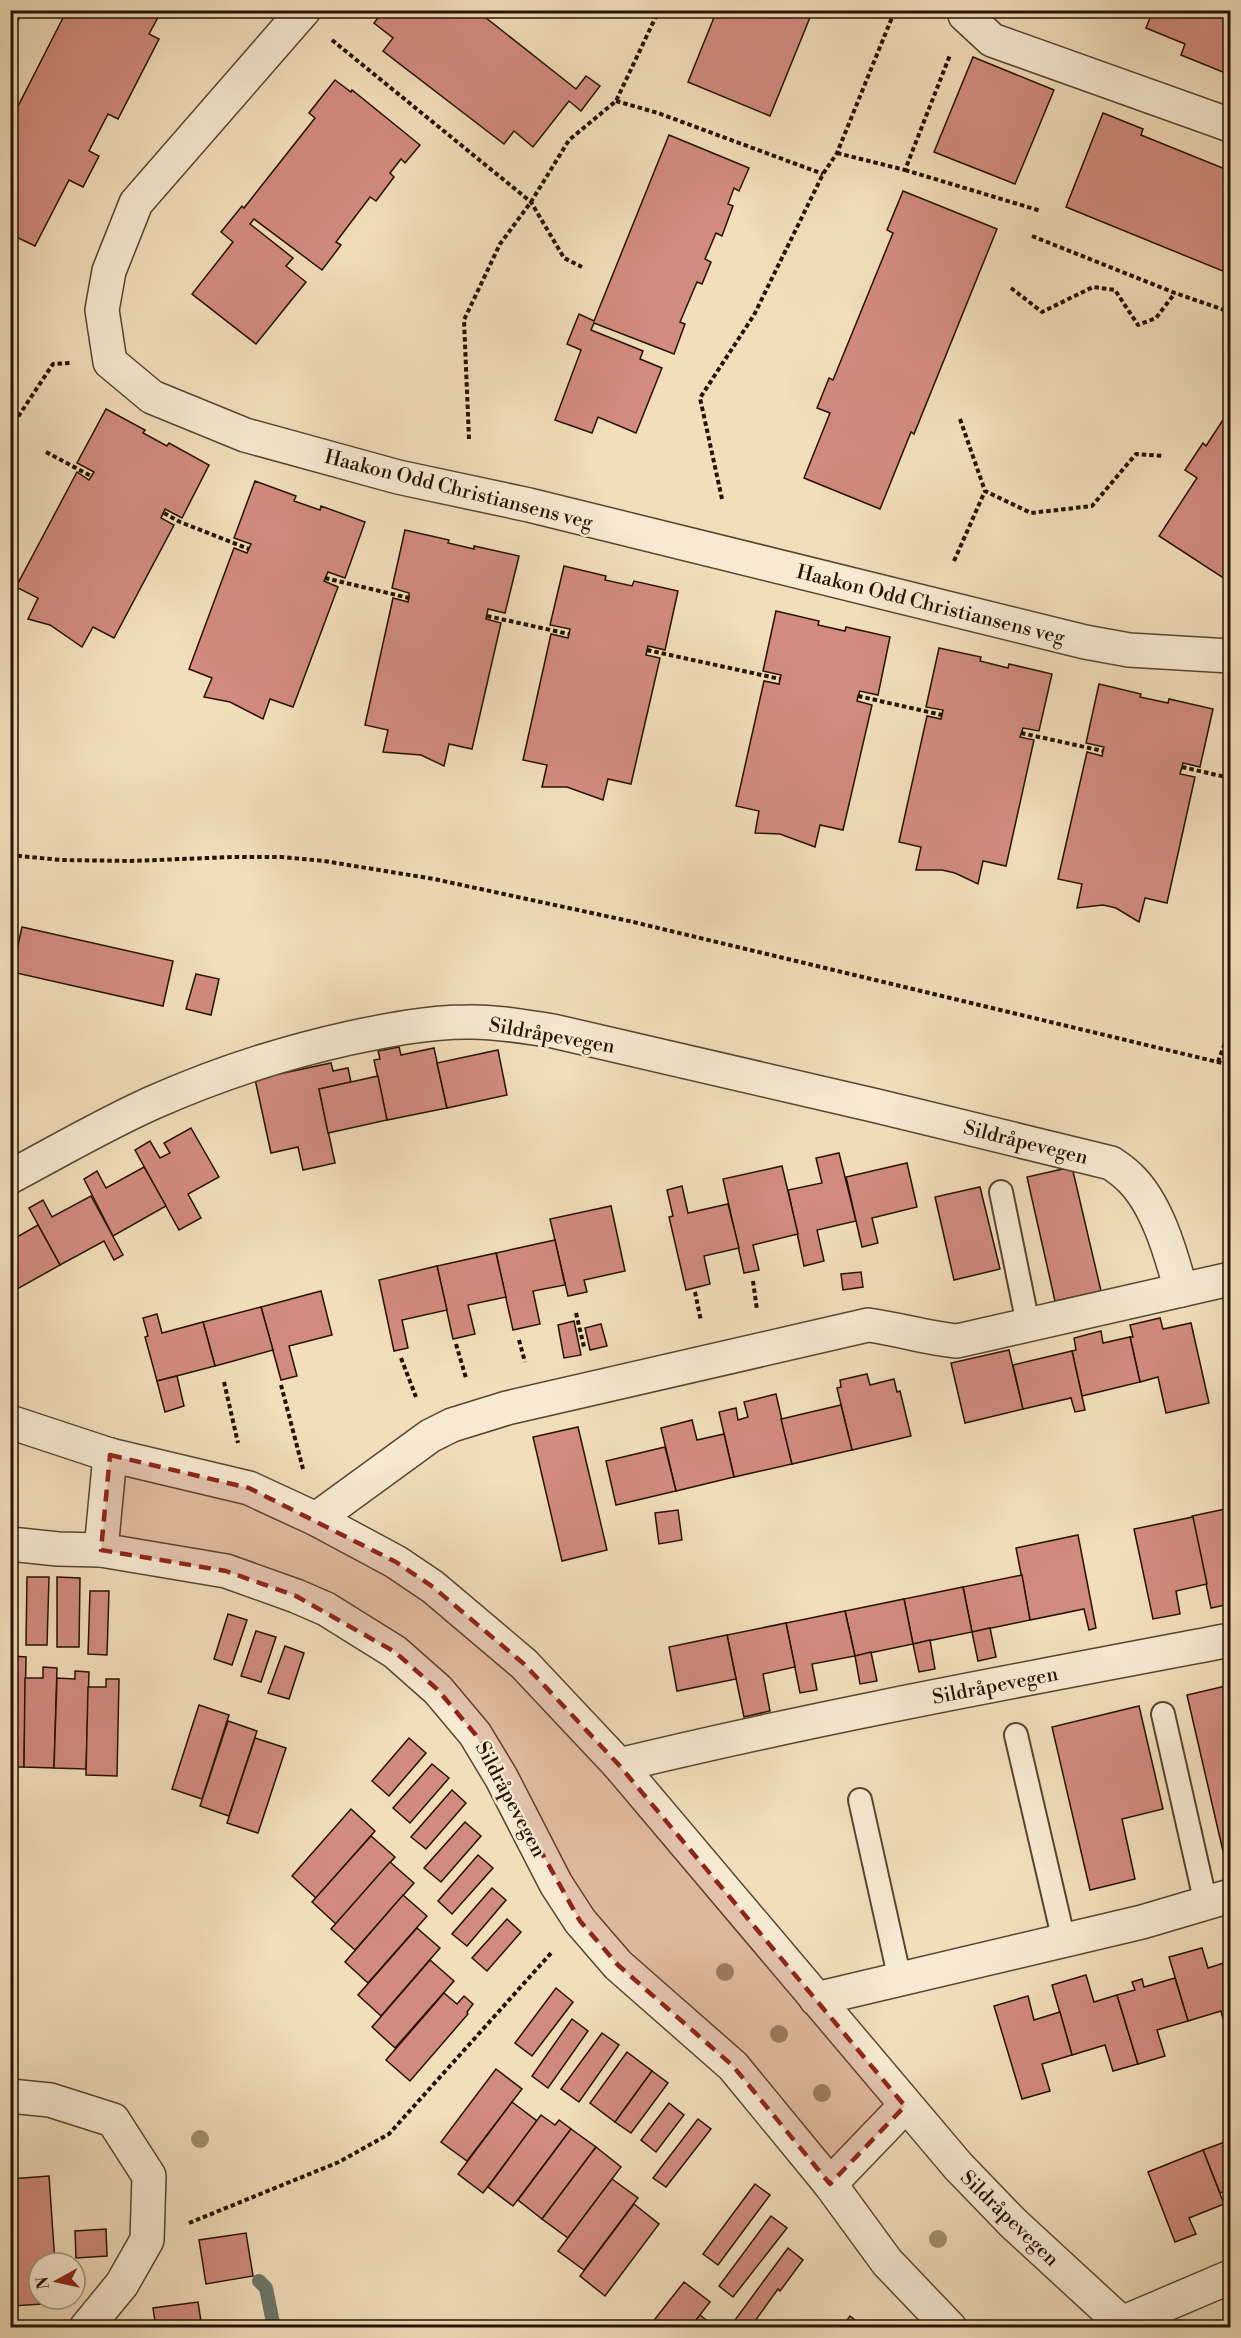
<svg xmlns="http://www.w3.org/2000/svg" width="1241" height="2338" font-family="'Libre Bodoni',serif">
  <rect width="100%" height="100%" fill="#f2debb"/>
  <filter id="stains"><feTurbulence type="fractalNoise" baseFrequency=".00333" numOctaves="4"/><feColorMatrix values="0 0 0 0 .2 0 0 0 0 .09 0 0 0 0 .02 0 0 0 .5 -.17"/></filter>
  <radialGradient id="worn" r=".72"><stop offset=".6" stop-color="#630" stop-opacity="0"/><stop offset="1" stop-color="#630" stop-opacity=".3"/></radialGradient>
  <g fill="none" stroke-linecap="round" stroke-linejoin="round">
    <!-- stream -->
    <path stroke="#6c786b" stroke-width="14" d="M259 2281 266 2288 274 2328"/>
  </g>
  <!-- building -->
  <g fill="#d28b7f" stroke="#251201" stroke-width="1.5">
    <path d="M67 10H162L149 34 159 39 118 119 108 114 89 151 99 156 83 187 69 180 35 246 10 234V122Z"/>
    <path d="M384 10H476L576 89 586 76 600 86 581 111 569 101 533 147 514 131 504 144 383 51 393 38 374 23Z"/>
    <path d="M717 10H813L770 116 688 82Z"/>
    <path d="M1153 10H1230V75L1181 55 1185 44 1146 28Z"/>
    <path d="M973 57 1054 90 1015 184 934 152Z"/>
    <path d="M335 80 351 92 352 90 420 145 405 163 401 159 390 173 394 177 376 201 370 197 336 242 341 245 322 270 254 219 250 224 293 258 286 266 306 282 256 344 192 294 233 242 221 232 242 206 244 208 315 118 309 113Z"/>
    <path d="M1103 113 1143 129 1141 135 1230 171V274L1066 207Z"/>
    <path d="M669 135 749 168 739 191 734 188 728 204 733 206 722 236 716 233 705 259 711 262 702 284 697 282 680 322 685 324 674 354 594 323 591 330 643 351 640 359 662 368 636 433 598 417 592 433 555 420 581 350 567 344 579 314 594 321Z"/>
    <path d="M903 191 997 229 914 434 911 432 880 509 804 478 830 413 817 408 829 378 833 380 893 233 887 230Z"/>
    <path d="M106 409 145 430 143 433 167 446 169 443 209 465 182 518 165 509 161 518 174 525 114 638 93 627 82 647 50 625 28 619 38 598 16 587 77 472 89 480 94 472 77 463Z"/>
    <path d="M1230 409V577L1228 581 1159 536 1197 478 1185 470 1203 443 1206 446Z"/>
    <path d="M255 481 296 496 294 501 320 510 321 506 365 522 345 578 328 572 324 581 338 587 293 707 270 699 263 719 230 702 204 697 212 678 189 669 234 548 247 553 251 544 234 538Z"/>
    <path d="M405 530 449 540 448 543 474 549V546L519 556 505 613 488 609 486 619 501 623 472 749 449 744 444 766 421 755 383 752 388 730 365 725 393 598 408 602 409 598V593L392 588Z"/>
    <path d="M564 566 606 576 605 580 632 586 634 581 678 591 665 650 648 646 646 655 660 658 631 784 608 779 603 800 567 787H542L547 765 523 760 551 634 568 638 569 634 570 629 550 625Z"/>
    <path d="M776 611 819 621 818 625 845 631 846 627 890 637 878 695 860 691 858 696 857 701 872 705 843 830 820 825 815 847 780 834 755 833 759 811 736 806 764 681 779 684 781 675 763 671Z"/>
    <path d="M939 648 981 657 980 661 1008 668 1009 664 1052 674 1039 731 1023 728 1020 737 1034 740 1006 866 983 861 978 884 955 873 942 870H916L921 847 899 842 927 716 941 719 942 715 943 710 926 707Z"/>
    <path d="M1099 684 1141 694 1140 697 1168 703 1169 699 1213 709 1200 767 1183 763 1182 767 1180 774 1195 777 1167 903 1145 898 1139 922 1116 908 1103 905 1077 908 1082 884 1058 879 1087 752 1102 756 1104 747 1086 743Z"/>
    <path d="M22 927 173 961 163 1006 12 972Z"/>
    <path d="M196 974 219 979 211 1015 186 1009Z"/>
    <path d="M399 1047 401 1055 434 1048 447 1108 387 1120 374 1060 380 1059 378 1051Z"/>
    <path d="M498 1050 507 1095 447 1108 437 1063Z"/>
    <path d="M331 1063 333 1071 348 1068 351 1082 319 1089 335 1163 303 1170 298 1147 271 1153 255 1079Z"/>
    <path d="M378 1076 387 1120 328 1133 319 1089Z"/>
    <path d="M191 1128 219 1177 188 1194 201 1218 179 1230 135 1150 150 1141 160 1158 170 1153 164 1143Z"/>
    <path d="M839 1153 856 1221 817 1230 824 1261 804 1266 788 1190 822 1183 816 1158Z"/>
    <path d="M907 1163 917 1207 872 1218 878 1243 862 1247 846 1177Z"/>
    <path d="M782 1166 798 1234 753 1245 759 1270 744 1273 723 1179Z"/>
    <path d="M144 1167 166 1206 113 1236 84 1179 97 1171 106 1188Z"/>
    <path d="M1072 1167 1101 1291 1055 1301 1027 1177Z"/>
    <path d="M682 1186 688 1213 728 1204 739 1248 704 1256 710 1284 686 1290 669 1217 673 1216 667 1190Z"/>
    <path d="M980 1187 1000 1269 954 1280 935 1197Z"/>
    <path d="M91 1196 123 1255 114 1260 104 1241 60 1265 29 1208 43 1200 52 1217Z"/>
    <path d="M611 1206 625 1271 584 1280 587 1292 568 1296 550 1219Z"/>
    <path d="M38 1225 60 1265 10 1293V1241Z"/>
    <path d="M555 1240 565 1285 533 1291 540 1324 513 1330 496 1253Z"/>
    <path d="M496 1253 506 1297 468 1305 475 1334 453 1339 437 1266Z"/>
    <path d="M437 1266 447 1310 402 1320 408 1348 394 1351 379 1280Z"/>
    <path d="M861 1272 863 1287 843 1290 841 1274Z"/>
    <path d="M321 1291 332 1335 289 1346 297 1376 281 1380 261 1307Z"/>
    <path d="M261 1307 273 1350 215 1366 203 1322Z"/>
    <path d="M157 1314 162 1333 203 1322 215 1366 157 1381 145 1337 148 1336 143 1318Z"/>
    <path d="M1160 1318 1163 1329 1191 1323 1209 1403 1166 1413 1158 1377 1140 1382 1130 1337H1133L1130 1325Z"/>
    <path d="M574 1321 581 1355 564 1358 558 1325Z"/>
    <path d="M601 1324 607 1346 590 1350 585 1328Z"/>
    <path d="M1101 1331 1103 1343 1130 1337 1140 1382 1082 1396 1072 1351 1076 1350 1074 1338Z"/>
    <path d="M1009 1350 1023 1409 965 1423 951 1363Z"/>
    <path d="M1072 1351 1085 1410 1075 1412 1071 1398 1023 1409 1013 1365Z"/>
    <path d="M867 1374 870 1385 894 1379 897 1392 900 1391 911 1436 852 1450 837 1388 841 1387 840 1380Z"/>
    <path d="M177 1376 184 1406 165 1412 157 1381Z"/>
    <path d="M776 1394 792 1464 734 1477 719 1412 736 1408 738 1420 748 1417 744 1402Z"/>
    <path d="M841 1405 852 1450 792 1464 781 1419Z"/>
    <path d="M692 1420 697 1440 724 1434 734 1477 676 1491 661 1428Z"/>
    <path d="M578 1427 607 1550 562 1561 533 1437Z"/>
    <path d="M665 1447 676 1491 616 1505 606 1461Z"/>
    <path d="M1230 1508V1604L1211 1608 1192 1516Z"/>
    <path d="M678 1510 682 1540 659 1544 655 1513Z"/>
    <path d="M1193 1517 1207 1584 1176 1591 1180 1614 1153 1619 1134 1529Z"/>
    <path d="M1078 1535 1096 1628 1089 1630 1084 1609 1030 1620 1016 1548Z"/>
    <path d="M1022 1575 1030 1620 972 1632 963 1587Z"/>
    <path d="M27 1577H49L47 1645H26Z"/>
    <path d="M57 1577 80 1578 79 1647H57Z"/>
    <path d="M10 1582H15L14 1645H10Z"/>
    <path d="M963 1587 972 1632 913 1644 904 1599Z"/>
    <path d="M90 1591H109L107 1655 88 1654Z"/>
    <path d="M904 1599 913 1644 855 1656 845 1611Z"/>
    <path d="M845 1611 855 1656 812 1664 817 1690 800 1693 786 1623Z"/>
    <path d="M228 1614 247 1620 232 1665 214 1659Z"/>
    <path d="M786 1623 795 1667 763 1674 770 1711 744 1717 727 1635Z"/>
    <path d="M990 1628 996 1657 978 1661 972 1632Z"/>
    <path d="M256 1631 276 1637 261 1682 241 1676Z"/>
    <path d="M727 1635 736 1679 677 1691 669 1647Z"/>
    <path d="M930 1640 935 1669 919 1672 913 1644Z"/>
    <path d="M285 1646 304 1653 289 1699 268 1693Z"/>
    <path d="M871 1652 877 1681 860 1684 855 1656Z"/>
    <path d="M12 1656 26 1657 24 1767H10Z"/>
    <path d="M43 1667 57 1668 54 1768 24 1767 25 1678H43Z"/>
    <path d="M75 1671 89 1672 86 1769 54 1768 57 1678 75 1679Z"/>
    <path d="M106 1679H119L117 1776 86 1775 88 1687H106Z"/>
    <path d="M1230 1685V1858L1225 1860 1187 1695Z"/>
    <path d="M199 1705 229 1715 202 1799 172 1789Z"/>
    <path d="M1139 1706 1163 1809 1122 1819 1135 1879 1090 1890 1052 1727Z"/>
    <path d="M228 1721 257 1731 229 1816 200 1806Z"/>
    <path d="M255 1738 286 1748 258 1833 227 1823Z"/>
    <path d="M409 1738 426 1753 389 1796 372 1781Z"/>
    <path d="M432 1764 449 1778 410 1823 393 1808Z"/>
    <path d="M452 1790 466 1803 426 1849 411 1837Z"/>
    <path d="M351 1809 375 1831 316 1898 292 1876Z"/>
    <path d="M465 1822 481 1836 441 1882 424 1868Z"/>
    <path d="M371 1836 395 1857 336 1924 312 1902Z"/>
    <path d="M478 1855 493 1868 452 1914 438 1901Z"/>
    <path d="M390 1862 414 1883 355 1950 331 1929Z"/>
    <path d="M492 1888 506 1900 467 1946 452 1934Z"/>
    <path d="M403 1895 427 1916 368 1983 345 1962Z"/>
    <path d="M507 1919 521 1932 487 1971 472 1958Z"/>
    <path d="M417 1928 440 1948 381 2016 358 1995Z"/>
    <path d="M1202 1948 1208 1968 1230 1961V2036L1228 2037 1221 2011 1188 2021 1169 1957Z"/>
    <path d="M430 1960 454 1981 395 2048 372 2027Z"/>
    <path d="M1086 1975 1094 2002 1117 1995 1138 2064 1113 2071 1105 2045 1072 2055 1052 1985Z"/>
    <path d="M1175 1978 1188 2021 1157 2030 1165 2056 1138 2064 1117 1995 1135 1990 1132 1982 1142 1979 1144 1987Z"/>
    <path d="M556 1988 573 2002 532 2056 515 2043Z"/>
    <path d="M444 1993 457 2004 464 1996 473 2004 467 2012 468 2014 410 2081 386 2060Z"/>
    <path d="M1028 1996 1034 2020 1060 2012 1072 2055 1042 2064 1050 2091 1022 2099 994 2006Z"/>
    <path d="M572 2019 588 2031 548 2088 532 2076Z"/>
    <path d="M602 2033 619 2045 579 2102 561 2089Z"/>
    <path d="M627 2052 652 2071 615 2122 590 2103Z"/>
    <path d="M496 2069 522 2089 467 2161 441 2142Z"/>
    <path d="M652 2071 668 2083 631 2133 615 2122Z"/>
    <path d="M512 2102 537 2121 483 2193 458 2174Z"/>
    <path d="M669 2103 684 2115 656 2152 641 2140Z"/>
    <path d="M541 2115 555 2125 559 2120 571 2129 513 2206 488 2187Z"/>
    <path d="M698 2119 711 2129 666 2187 653 2178Z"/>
    <path d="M571 2129 596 2147 542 2219 518 2200Z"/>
    <path d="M1230 2140V2189L1220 2193 1203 2150Z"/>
    <path d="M596 2147 621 2167 568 2238 542 2219Z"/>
    <path d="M1203 2150 1224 2204 1189 2218 1196 2234 1175 2242 1148 2172Z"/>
    <path d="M49 2176 55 2263H39V2299H57L58 2303 12 2306 10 2179Z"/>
    <path d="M612 2179 638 2198 584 2270 558 2251Z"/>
    <path d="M755 2184 770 2195 718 2265 703 2254Z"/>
    <path d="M634 2204 659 2224 605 2296 580 2276Z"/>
    <path d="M771 2216 787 2228 733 2297 719 2286Z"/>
    <path d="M106 2229 107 2256 76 2258 75 2231Z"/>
    <path d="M246 2233 253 2276 206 2284 199 2240Z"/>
    <path d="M788 2248 803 2260 780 2291 778 2289 750 2328H746L735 2320Z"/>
    <path d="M684 2282 710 2302 690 2328H648Z"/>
    <path d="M198 2302 202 2328H156L153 2308Z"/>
    <path d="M700 2315 716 2328H690Z"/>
    <path d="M850 2316 865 2328H841Z"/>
  </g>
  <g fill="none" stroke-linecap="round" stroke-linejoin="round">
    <defs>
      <g id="service">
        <path d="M1001 1192 1028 1324"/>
        <path d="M1163 1714 1206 1904"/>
        <path d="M1016 1735 1064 1941"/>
        <path d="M860 1800 900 1980"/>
      </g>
      <g id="minor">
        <path d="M304 10 136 203 109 271 102 310 110 362 152 397 245 435 398 477 529 505 1085 642 1129 650 1230 656"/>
        <path d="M965 15 992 40 1230 125"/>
        <path d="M10 1177C57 1152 103 1125 152 1103 215 1075 282 1053 350 1038 388 1030 428 1022 467 1022 496 1021 525 1027 553 1031L877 1106 1111 1163C1117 1167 1124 1172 1129 1177 1157 1203 1171 1254 1181 1290"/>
        <path d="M10 1422 110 1455 249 1488 316 1519 396 1562 433 1587 524 1664 619 1765 958 2166 1013 2223 1127 2328"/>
        <path d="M110 1455 101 1550 226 1571 296 1596 326 1609 395 1652 438 1690 475 1734 501 1777 556 1884 580 1921 618 1965 733 2066 830 2184"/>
        <path d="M316 1519 430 1436 452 1425 507 1408 868 1325C898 1329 927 1338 957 1341L1230 1279"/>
        <path d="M10 1544 58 1549 101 1550"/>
        <path d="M619 1765C821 1716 1026 1679 1230 1640"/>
        <path d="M816 1999 1142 1922 1230 1896"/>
        <path d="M10 2096 50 2100 113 2120 149 2176 147 2240 122 2284 86 2328"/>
        <path d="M905 2106 830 2184 887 2262 950 2328"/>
        <path d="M1122 2323 1230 2277"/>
      </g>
    </defs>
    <!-- service casing -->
    <use href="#service" stroke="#584530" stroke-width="26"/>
    <!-- minor casing -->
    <use href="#minor" stroke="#584530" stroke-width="36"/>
    <!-- path -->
    <g stroke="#251201" stroke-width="4" stroke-dasharray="4.5 3" stroke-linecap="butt">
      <path d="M10 33 22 10"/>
      <path d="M332 40 531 202 564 258 582 267"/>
      <path d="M616 101 658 113 823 174"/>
      <path d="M837 153 905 170 950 55"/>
      <path d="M905 170 1041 211"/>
      <path d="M1032 236 1175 293 1230 312"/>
      <path d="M1011 288 1042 312 1093 287 1115 290 1138 325 1156 318 1175 293"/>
      <path d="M960 419 985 491 1031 513 1092 506 1136 454 1163 456"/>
      <path d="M10 429 53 364 70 363"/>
      <path d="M469 439 464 320 500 244 531 202 569 140 616 101 659 10"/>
      <path d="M46 452 91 476"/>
      <path d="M722 499 700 398 754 315 823 174 837 153 895 10"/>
      <path d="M164 513 180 522 249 549"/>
      <path d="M954 561 985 491"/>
      <path d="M325 578 409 598"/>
      <path d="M487 616 569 634"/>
      <path d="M647 650 780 679"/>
      <path d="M858 696 942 715"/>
      <path d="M1021 733 1103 751"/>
      <path d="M1182 767 1230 778"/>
      <path d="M10 855 61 860 131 861 233 857H282L324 861 434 879 629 921 1230 1065"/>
      <path d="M1218 1062 1230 1029"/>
      <path d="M753 1281 757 1310"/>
      <path d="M695 1292 701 1321"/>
      <path d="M576 1313 584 1347"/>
      <path d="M519 1340 525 1362"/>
      <path d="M456 1344 466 1378"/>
      <path d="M401 1358 416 1397"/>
      <path d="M224 1382 238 1443"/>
      <path d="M281 1385 303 1469"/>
      <path d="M189 2223 339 2162 389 2134 552 1952"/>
    </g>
    <!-- service -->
    <use href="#service" stroke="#f7ead3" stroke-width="22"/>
    <!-- minor -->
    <use href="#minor" stroke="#f7ead3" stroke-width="33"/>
  </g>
  <!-- trees -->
  <g fill="#a08f6f">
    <circle cx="725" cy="1972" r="9"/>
    <circle cx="779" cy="2034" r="9"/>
    <circle cx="822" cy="2093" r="9"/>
    <circle cx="200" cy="2139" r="9"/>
    <circle cx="938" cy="2239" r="9"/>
  </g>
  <!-- marked area -->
  <path fill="#8f2418" fill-opacity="0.2" stroke="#8f2418" stroke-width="4.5" stroke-dasharray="12 8" stroke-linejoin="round" d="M110 1455 249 1488 396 1562 433 1587 524 1664 619 1765 905 2106 830 2184 733 2066 618 1965 580 1921 475 1734 438 1690 395 1652 296 1596 226 1571 101 1550Z"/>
  <g text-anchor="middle" stroke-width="5" stroke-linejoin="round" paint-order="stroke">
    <!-- street labels -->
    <g font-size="20" fill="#251201" stroke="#f7ead3">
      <text transform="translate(459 489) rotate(14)" y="7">Haakon Odd Christiansens veg</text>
      <text transform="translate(931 604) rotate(14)" y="7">Haakon Odd Christiansens veg</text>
      <text transform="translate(552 1035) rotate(10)" y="7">Sildråpevegen</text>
      <text transform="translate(1026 1142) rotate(14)" y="7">Sildråpevegen</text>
      <text transform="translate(995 1685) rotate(-11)" y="7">Sildråpevegen</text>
      <text transform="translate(511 1799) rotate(62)" y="7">Sildråpevegen</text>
      <text transform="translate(1010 2218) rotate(44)" y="7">Sildråpevegen</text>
    </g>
  </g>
  <!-- margin -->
  <rect width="1241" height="2338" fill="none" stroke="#f2debb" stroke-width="36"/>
  <rect x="12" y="12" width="1217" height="2314" fill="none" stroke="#251201" stroke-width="3"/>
  <rect x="18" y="18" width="1205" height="2302" fill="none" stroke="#251201" stroke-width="1.5"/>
  <!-- north arrow -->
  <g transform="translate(57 2281) rotate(262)"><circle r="28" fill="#f7ead3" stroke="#a3947f" stroke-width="1.5"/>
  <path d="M0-4.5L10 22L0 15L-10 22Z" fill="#8f2418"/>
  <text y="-9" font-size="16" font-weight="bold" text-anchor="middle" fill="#251201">N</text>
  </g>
  <rect width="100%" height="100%" filter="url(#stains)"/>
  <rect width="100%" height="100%" fill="url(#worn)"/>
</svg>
